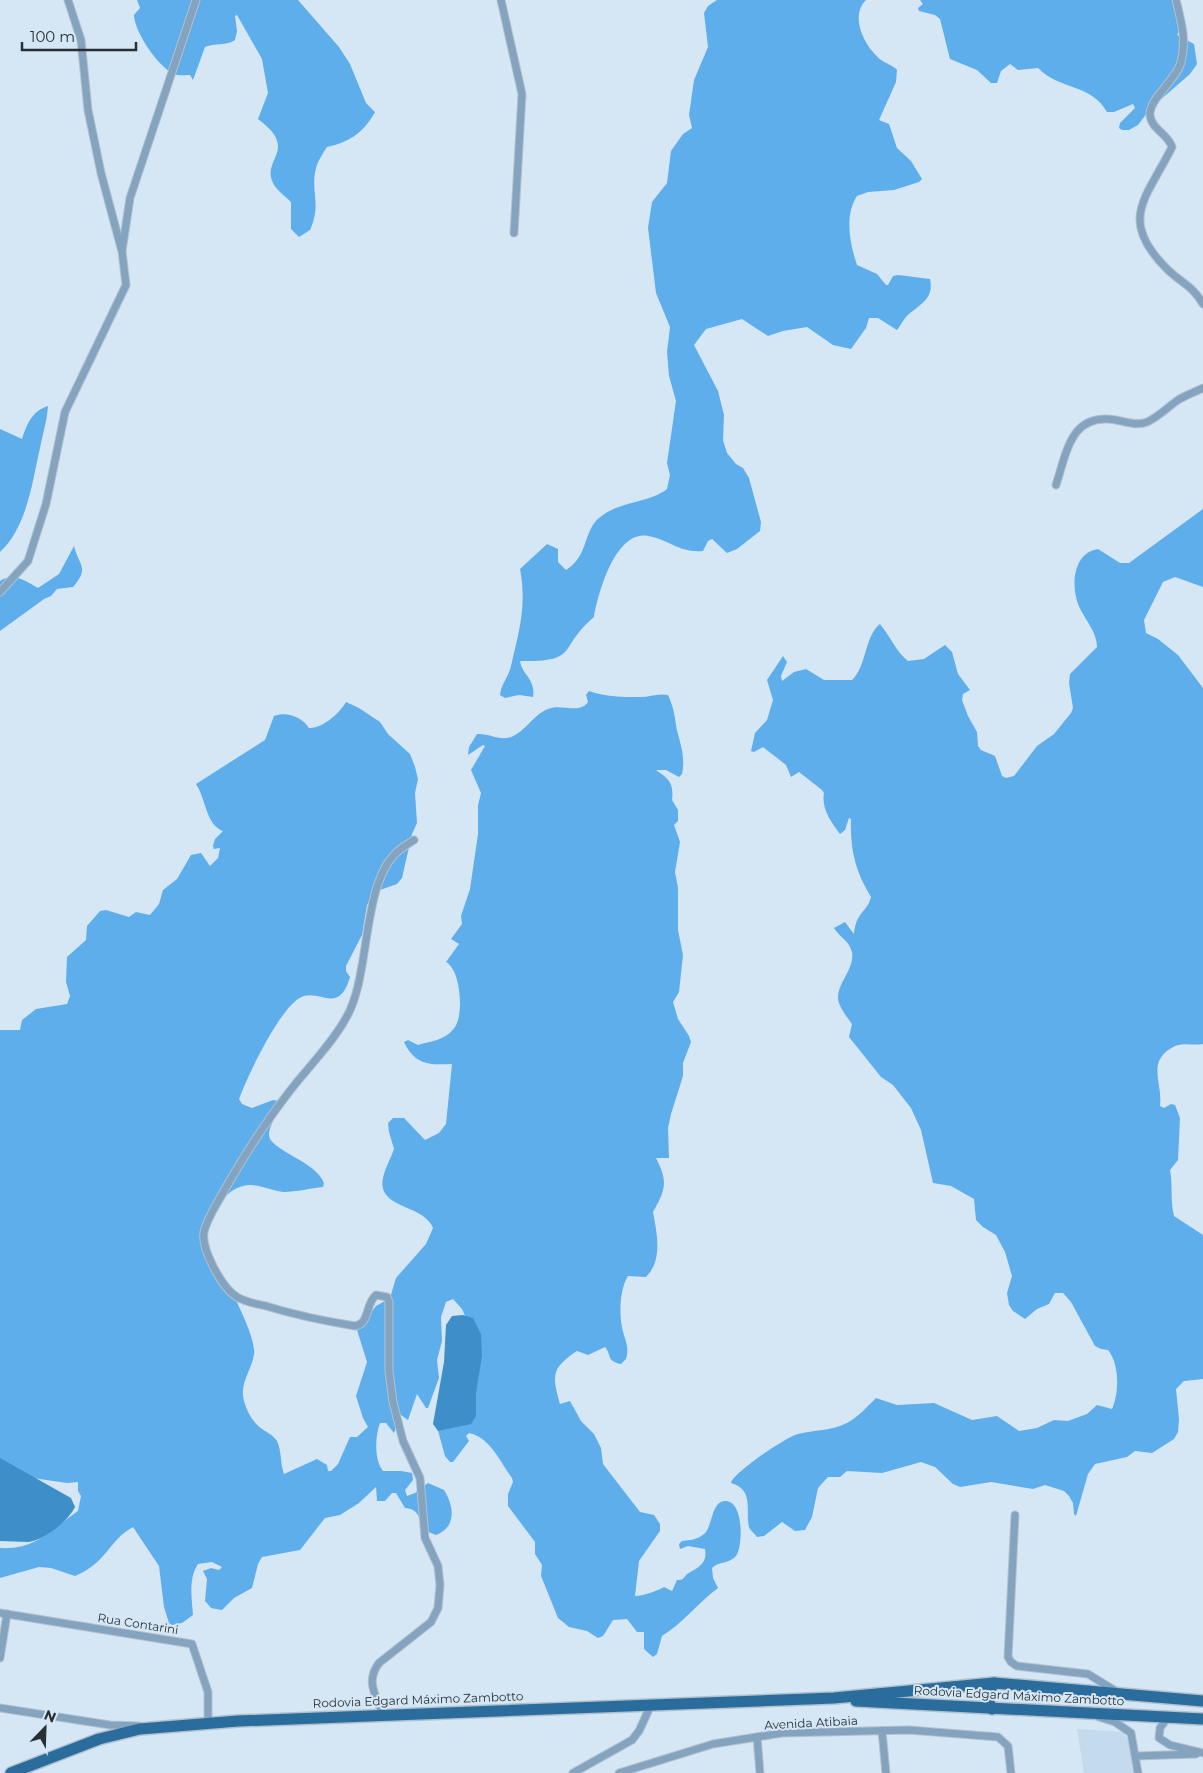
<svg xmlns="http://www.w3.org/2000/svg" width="1203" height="1773" font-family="Montserrat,sans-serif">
  <rect width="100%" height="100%" fill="#d5e6f4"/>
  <!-- built -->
  <path fill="#c4daed" d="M1077 1729 1123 1732 1130 1744 1133 1773H1084Z"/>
  <!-- forest -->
  <g fill="#5faeec">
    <path d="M137 0H298L339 47 350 64 366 103 375 112C364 132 350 142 327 147 323 153 318 161 316 168 310 192 322 203 310 230L299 237 291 229V202C286 197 278 191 274 185 259 159 301 151 258 119L268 93 262 59 237 15 235 16 237 31 235 40C227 46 215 43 205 47L193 80 190 75C185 75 178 76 174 74 158 67 134 31 134 15L140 8Z"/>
    <path d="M717 0H866C849 17 865 47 881 60 886 64 893 65 897 70L896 82 879 120 889 124 897 148 911 161 922 179 919 182 894 190 868 192 857 196C844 216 850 244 857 265L877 274 886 285H888L893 276 898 275 930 279C934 298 922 303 909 314 904 318 901 325 897 330L878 318H869L866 328 851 349 833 345 807 327 783 331 768 336 742 319 706 329 694 345 718 391 724 415 723 440 727 453 736 464 743 468 749 478 761 522 760 531 737 549 727 553 712 539 708 541 703 551C678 553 671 540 648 536 615 530 598 594 594 617 557 648 581 662 520 661 522 675 536 679 533 697L519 695 505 698 500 695C501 684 509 676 511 666 519 631 527 606 520 569L547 544 558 549V562L566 570C589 556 583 531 599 518 618 501 647 504 667 489L670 475 667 463 676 401 669 376 667 352 670 327 656 293 648 228 652 202 667 183 671 151 683 134 692 128 689 115 694 80 708 47 704 13 708 6Z"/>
    <path d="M920 0H1178L1183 24 1177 35 1194 44 1197 64 1190 74 1151 108 1138 125 1129 130H1122L1119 128 1120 123 1135 108 1133 104 1114 112H1107C1092 84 1059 90 1038 68L1018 70 1010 64 1001 71 997 83H991L977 70 950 59 940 19 935 15 919 11 918 8 923 4Z"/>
    <path d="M48 406C47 421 43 433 40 448 32 483 27 527 0 552V429L22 439C27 424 32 411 48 406Z"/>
    <path d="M1203 509V587L1175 577 1163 582 1144 620 1146 633 1158 639 1178 655 1203 688V1044C1194 1046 1184 1042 1175 1046 1145 1061 1163 1082 1160 1106L1164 1108 1171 1104 1175 1105 1180 1118 1178 1160 1170 1170C1173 1185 1170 1200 1174 1216L1203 1235V1379L1184 1381 1176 1389 1179 1419 1178 1432 1174 1439 1152 1453 1135 1451 1127 1457 1095 1464 1088 1474 1076 1516 1074 1514 1073 1503 1069 1496 1064 1491 1045 1485 1033 1489 991 1482 960 1487 953 1484 935 1467 921 1462 882 1473 847 1471 840 1477H828L818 1488 812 1517 805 1530 795 1531 782 1522 764 1536 757 1537C755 1534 750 1530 749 1527 745 1511 755 1490 731 1483 733 1473 786 1437 798 1434 813 1430 832 1431 847 1423 857 1418 868 1406 876 1398L897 1405 934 1403 972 1420 997 1416 1019 1431 1037 1428 1054 1420 1068 1421 1087 1414 1097 1405 1112 1409C1119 1393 1120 1365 1108 1350L1101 1349 1095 1346 1071 1302 1063 1293H1055L1049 1304 1037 1309 1025 1319 1013 1311 1009 1305 1007 1293 1012 1276 1005 1252 996 1235 983 1227 976 1220 974 1199 951 1186 933 1183 921 1130 911 1108 893 1085 881 1077 849 1037 852 1024C847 1017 837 1005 838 996 839 981 855 968 852 952 849 940 839 937 834 928L845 922 854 934C856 911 867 913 871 897 855 871 850 849 851 819L849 818 845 830 840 834C831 822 821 808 824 793L822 790 799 772 791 777 786 765 763 747 754 752 751 751 755 733 767 720 773 700 767 680 783 656 787 662 781 676 782 681 794 672 806 669 824 680H852C867 666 864 637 880 624 890 636 897 653 908 661L924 659 945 645 952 652 958 674 970 690 963 694 962 700 968 716 977 732 978 746 981 750 995 756 1002 776 1006 778 1014 776 1037 746 1054 734 1071 713 1073 708 1069 683 1070 674 1097 647C1097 631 1084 619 1078 604 1071 585 1073 553 1098 549L1120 563H1129Z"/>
    <path d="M74 546C79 566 90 568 73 587L57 589 51 596 44 599 0 631V581C13 572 26 581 38 588L59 574Z"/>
    <path d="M589 691C606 697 622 697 640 697 650 697 658 693 668 695 676 713 674 718 678 734 682 749 685 759 682 774L679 777 666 770H656C669 779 674 783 672 800L678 810V821L674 825 680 842 675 872 678 888V930L683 955 679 992 673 1002 678 1019 689 1036 691 1042 683 1063V1076L671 1114 668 1128 669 1158H656C668 1182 666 1189 653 1212 657 1234 663 1260 646 1277L628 1276C620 1288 619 1312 622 1327 624 1339 630 1346 626 1359L621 1364C606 1361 612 1355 605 1347L588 1355 577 1351C551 1368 552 1376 560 1404L570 1401 581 1421 594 1434 601 1448 603 1464 640 1512 654 1515 660 1524V1531L639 1561 635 1596C642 1596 658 1591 664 1587L672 1591 677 1580C684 1580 683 1578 687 1574 697 1568 708 1564 705 1549L688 1546 680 1549 679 1544 682 1541C690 1540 697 1540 704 1534 713 1527 711 1500 726 1501 744 1502 743 1546 736 1556 729 1564 719 1561 712 1568L713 1578 718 1588C698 1603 683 1623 662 1636L657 1654 653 1657 644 1649V1632H637L627 1619 613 1620 603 1636 598 1638 587 1631 569 1627 558 1618 541 1576 542 1565 535 1554V1542L508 1506V1494L513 1482 512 1478C500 1462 491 1438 469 1433L466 1436 469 1441 453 1462H450L445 1456 437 1427 467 1320 462 1309 453 1299 446 1302 441 1317 442 1341 437 1360 439 1378 428 1408H426L417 1394 408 1420 401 1415 394 1433 386 1423H380C375 1436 374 1460 383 1471H401L412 1473 413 1480 405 1490 407 1496 415 1493 428 1483 444 1490C454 1506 457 1527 436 1535L426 1531C418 1521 421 1509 405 1508L396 1493H392L385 1501H377L376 1487 359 1503 340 1515 325 1518 300 1550 262 1557 258 1564 252 1588 234 1598 222 1610 211 1608 205 1601 207 1579 203 1571 211 1568 219 1570 222 1567 212 1562 198 1564C188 1579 192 1599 193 1615L182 1623 172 1625 169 1623 164 1607 159 1566 133 1527C108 1541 107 1563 75 1576L51 1568 39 1567 0 1578V1548C36 1550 51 1530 78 1511L81 1496 78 1491V1482L67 1483 19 1476 0 1459V1030H20L22 1020 36 1009 67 1004 70 996 66 982 67 957 86 940 87 926 100 911 106 910 129 917 136 912 150 915 159 904 163 890 177 879 191 855 201 853 210 866 218 858 220 848 214 849 213 846 215 839 223 831C206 825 206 799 196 784L265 740 274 716C287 711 302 717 309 728 322 729 340 713 346 702L359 708 380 722 388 734 410 754 415 767 418 779 415 793 417 823 412 834 402 878 397 884 380 890 370 900 367 905 362 935 346 966V971L350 977C338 1018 318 985 298 999 277 1014 248 1075 239 1099L242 1104 252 1108 273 1100 279 1101C280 1114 269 1123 269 1135 269 1150 316 1161 324 1183L323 1187C311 1188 296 1192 284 1192 273 1191 261 1185 250 1185 222 1186 208 1220 203 1244 216 1261 257 1333 254 1354 252 1370 239 1383 244 1401 247 1412 253 1423 262 1429 268 1433 273 1435 277 1441 282 1452 280 1463 284 1474L317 1459 327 1465 328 1471H331L338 1464 350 1437H357L368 1427 363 1418 356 1396 367 1362 357 1330 376 1306 390 1298 396 1278 426 1244 433 1228C424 1204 376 1209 383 1178 385 1168 391 1158 394 1149L389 1132 388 1123 393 1118H404L425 1140 439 1133 446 1124 452 1064C429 1065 415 1065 404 1042L408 1040 418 1045C432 1041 446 1040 455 1027 464 1014 461 970 446 962L459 944 451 939 462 924 461 916 470 889 478 834V805L481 793 471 770 485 746 483 745 468 755 469 747 477 734C489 733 499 741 511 737 525 732 534 714 548 709 561 703 579 715 588 702L586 695Z"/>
  </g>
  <!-- water -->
  <g fill="#3e8eca">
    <path d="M463 1315 473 1318 481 1334 482 1356 476 1393V1416L471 1424 438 1431 433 1424 444 1362 446 1325 452 1316Z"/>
    <path d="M0 1458 71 1498 75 1507C68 1521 45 1540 28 1542 19 1542 9 1541 0 1541Z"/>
  </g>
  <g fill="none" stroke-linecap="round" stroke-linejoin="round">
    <defs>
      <g id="street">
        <path d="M68 0 81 40 88 110 101 173 121 248"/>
        <path d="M501 0 522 94 514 233"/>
        <path d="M1176 0C1181 20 1187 41 1181 62 1177 79 1149 99 1150 115 1151 129 1168 134 1172 147 1147 198 1117 219 1167 269 1181 283 1192 285 1203 304"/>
        <path d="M1056 485C1067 451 1071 412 1116 420 1125 422 1137 426 1147 422 1158 417 1168 407 1178 400 1186 395 1195 392 1203 388"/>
        <path d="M0 592 28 561 46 504 65 412 126 285 122 251 130 198 196 0"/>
        <path d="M1015 1515 1008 1657 1011 1662 1017 1666 1088 1674 1119 1693"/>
        <path d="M0 1613 192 1644 208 1692V1723"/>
        <path d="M0 1658 7 1614"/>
        <path d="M0 1708 110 1725 139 1726"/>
        <path d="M383 1715C376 1695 365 1682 379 1663L431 1622 438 1608 440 1585 438 1566 425 1538 420 1478 403 1441 393 1402 389 1371V1302L387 1297 376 1295C365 1304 370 1324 355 1326 324 1321 295 1315 266 1306 257 1304 245 1302 237 1297 222 1288 201 1249 204 1232 207 1218 217 1204 224 1191 242 1159 263 1126 286 1096 305 1070 330 1047 346 1018 371 976 361 887 396 853 401 848 408 844 414 840"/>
        <path d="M1099 1717 1115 1722 1131 1733 1138 1773"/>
        <path d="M1168 1717 1160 1728 1159 1738 1170 1745 1203 1753"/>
        <path d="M882 1731 886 1773"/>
        <path d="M757 1737 760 1773"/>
        <path d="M1136 1756 1196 1754"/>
        <path d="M573 1773 632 1740 639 1731 651 1705"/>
        <path d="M619 1773 713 1744 782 1733 909 1730 998 1737 1008 1746 1011 1773"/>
      </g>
      <g id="primary">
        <path d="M856 1701 1203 1719"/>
        <path d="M992 1709 986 1696 994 1683"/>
        <path d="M11 1773 99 1739 140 1729 238 1721 834 1698 994 1683 1203 1701"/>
      </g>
    </defs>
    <!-- street casing -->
    <use href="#street" stroke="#b2c1ce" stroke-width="9"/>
    <!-- primary casing -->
    <use href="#primary" stroke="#b2c1ce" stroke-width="14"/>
    <!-- street -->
    <use href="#street" stroke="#83a3bf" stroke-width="7"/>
    <!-- primary -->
    <use href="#primary" stroke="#2a6c9c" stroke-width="11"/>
  </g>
  <g text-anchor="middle" stroke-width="4" stroke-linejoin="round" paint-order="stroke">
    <!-- street labels -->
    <g font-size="12" fill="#282f34" stroke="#d5e6f4">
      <text transform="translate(138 1624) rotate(9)" y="4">Rua Contarini</text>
      <text transform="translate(1019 1696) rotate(3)" y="4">Rodovia Edgard Máximo Zambotto</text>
      <text transform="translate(418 1700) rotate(-2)" y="4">Rodovia Edgard Máximo Zambotto</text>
      <text transform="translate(811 1723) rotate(-3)" y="4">Avenida Atibaia</text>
    </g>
  </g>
  <!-- north arrow -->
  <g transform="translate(45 1728) rotate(23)" stroke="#d5e6f4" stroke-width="4" paint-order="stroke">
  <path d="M0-4L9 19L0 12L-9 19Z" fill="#282f34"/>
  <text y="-8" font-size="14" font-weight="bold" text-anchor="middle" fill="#282f34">N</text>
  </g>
  <!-- scale -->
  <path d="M22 42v8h114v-8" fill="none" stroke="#282f34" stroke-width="2.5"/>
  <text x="30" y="42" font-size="15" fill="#282f34" stroke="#d5e6f4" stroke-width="4" paint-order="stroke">100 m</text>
</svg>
